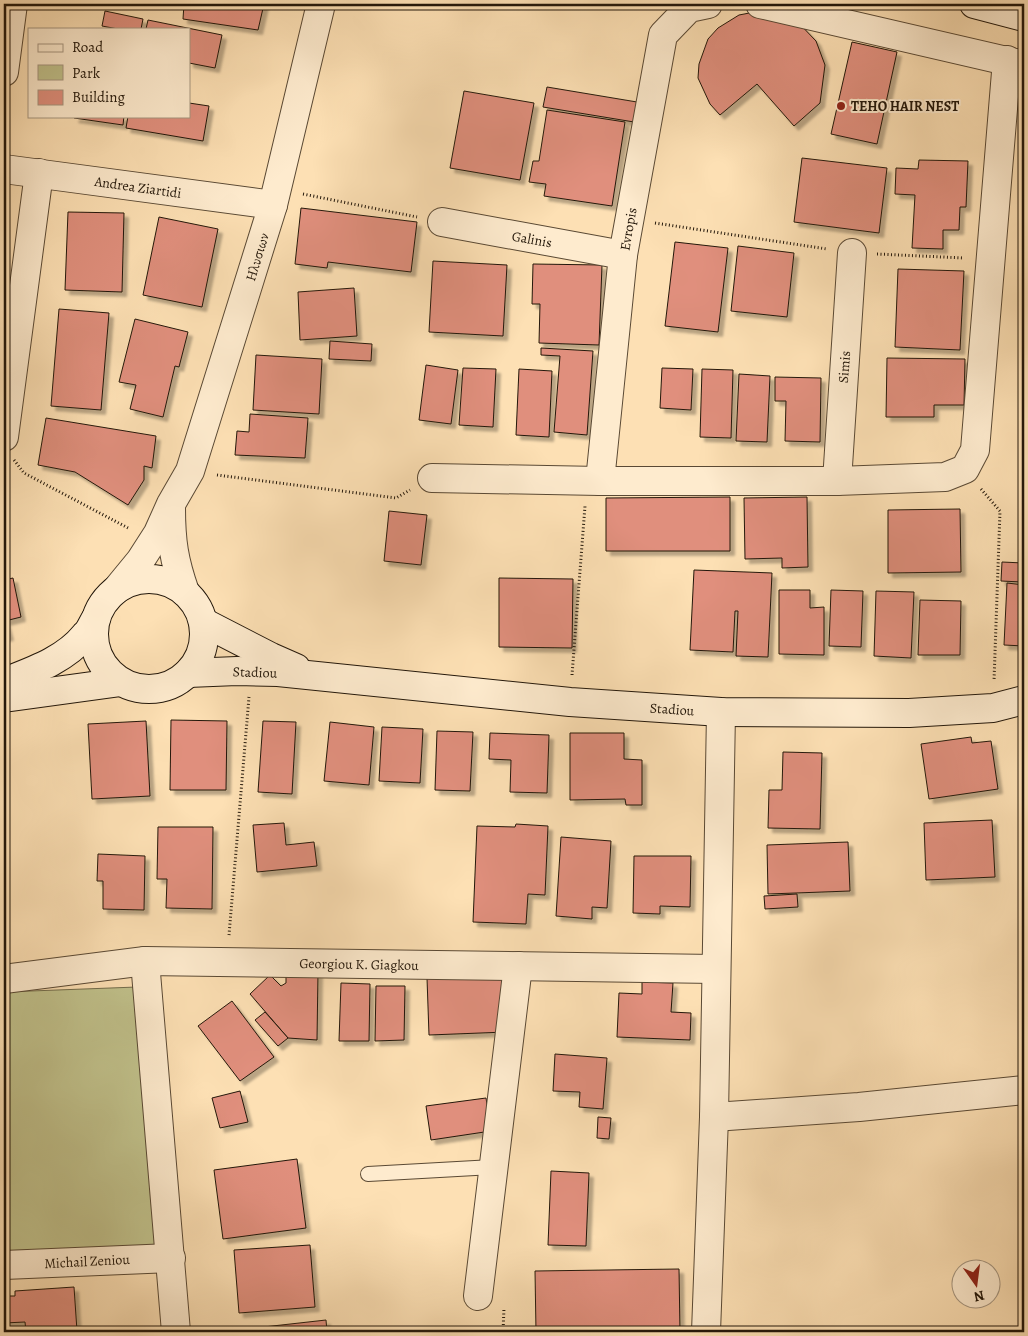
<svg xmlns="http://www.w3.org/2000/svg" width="1028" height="1336" font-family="Alegreya,serif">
  <defs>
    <filter id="shadow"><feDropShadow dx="4.5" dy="4.5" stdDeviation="1" flood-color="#0004"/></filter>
  </defs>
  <rect width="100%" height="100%" fill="#fde0b4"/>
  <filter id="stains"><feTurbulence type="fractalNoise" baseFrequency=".004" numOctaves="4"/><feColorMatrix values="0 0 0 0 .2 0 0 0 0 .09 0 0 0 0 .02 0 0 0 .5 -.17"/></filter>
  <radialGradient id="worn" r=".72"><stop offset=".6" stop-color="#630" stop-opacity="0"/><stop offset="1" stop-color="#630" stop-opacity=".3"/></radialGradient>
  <!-- green -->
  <path fill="#c1c28c" stroke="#726c4b" d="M137 987 157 1249 5 1253 4 1238V992Z"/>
  <!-- building -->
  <g fill="#e08f7d" stroke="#23170a" filter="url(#shadow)">
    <path d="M184 4H264L258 30 183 19Z"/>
    <path d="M765 10 794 18 816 41 825 65 820 103 794 126 757 84 720 115 710 104 698 78 699 64 708 39 718 28 739 15Z"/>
    <path d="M105 11 143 19 141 29H118L102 26Z"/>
    <path d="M148 20 222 35 215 68 189 63V29H146Z"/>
    <path d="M852 42 897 52 877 144 831 134Z"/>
    <path d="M547 87 637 102 634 122 543 107Z"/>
    <path d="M464 91 534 103 520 180 450 168Z"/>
    <path d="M189 103 209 106 203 141 126 128 128 116H189Z"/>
    <path d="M547 110 625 122 612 206 544 196 546 184 529 182 533 161H539Z"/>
    <path d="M75 116H124L123 125 74 118Z"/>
    <path d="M802 158 887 168 879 233 794 222Z"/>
    <path d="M919 160 968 161 966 207H960L959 230H943V249L912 248 915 195 895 194 896 168 918 169Z"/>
    <path d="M301 208 417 222 411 272 328 262 327 268 295 264Z"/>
    <path d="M68 212 124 213 122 292 65 290Z"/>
    <path d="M159 217 218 229 202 307 143 295Z"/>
    <path d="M675 242 728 248 718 332 665 326Z"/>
    <path d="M738 246 794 253 787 317 731 311Z"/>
    <path d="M433 261 507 265 503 336 429 332Z"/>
    <path d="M533 264 602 265 599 345 539 343 540 304H532Z"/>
    <path d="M898 269 964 271 960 350 895 347Z"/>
    <path d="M354 288 357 336 300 340 298 292Z"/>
    <path d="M59 309 109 313 101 410 51 406Z"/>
    <path d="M135 319 188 332 179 367 175 366 163 417 130 409 136 385 119 382Z"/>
    <path d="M330 341 372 344 371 361 329 359Z"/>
    <path d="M541 348 593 351 587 435 554 432 560 356 541 355Z"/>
    <path d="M256 355 322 359 319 414 253 410Z"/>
    <path d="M887 358 965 359 964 405H934V417H886Z"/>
    <path d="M426 365 458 370 451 424 419 420Z"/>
    <path d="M463 368 496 369 493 427 459 425Z"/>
    <path d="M662 368 693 369 691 410 660 408Z"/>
    <path d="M519 369 552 371 549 437 516 435Z"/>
    <path d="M702 369 733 370 731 438 700 437Z"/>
    <path d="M739 374 770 376 767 442 736 441Z"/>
    <path d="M775 377 821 378 820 442 785 441 786 401H775Z"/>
    <path d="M1021 395H1024V464H1020Z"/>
    <path d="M250 414 308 418 305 458 235 455 237 431 249 432Z"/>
    <path d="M46 418 156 436 152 468 144 466V480L128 505 75 472 38 465Z"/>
    <path d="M730 497V551H606V498Z"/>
    <path d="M807 497 808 567 782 568V558L745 559 744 498Z"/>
    <path d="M960 509 961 572 888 573V510Z"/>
    <path d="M389 511 427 515 421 565 384 561Z"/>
    <path d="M1002 562 1023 563 1022 582 1001 581Z"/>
    <path d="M694 570 772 573 768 657 736 656 738 611H735L733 652 690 650Z"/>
    <path d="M13 578 21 617 5 621 9 636 4 637V580Z"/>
    <path d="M499 578 573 579 572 648 499 647Z"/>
    <path d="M1007 583 1024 585V646L1004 645Z"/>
    <path d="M779 590H810V608L824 607V655L779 654Z"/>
    <path d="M831 590 863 591 861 647 829 646Z"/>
    <path d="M876 591 914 592 911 658 874 656Z"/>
    <path d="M920 600 961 601 960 655H918Z"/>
    <path d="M171 720 227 721 226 790H170Z"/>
    <path d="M146 721 150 796 92 799 88 724Z"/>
    <path d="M263 721 296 722 292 794 258 792Z"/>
    <path d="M330 722 374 727 369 785 324 781Z"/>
    <path d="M382 727 423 729 420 783 379 781Z"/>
    <path d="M437 731 473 732 470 791 435 790Z"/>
    <path d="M490 733 549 735 547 793 510 792 511 760 489 759Z"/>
    <path d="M570 733H624V759L642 760V805H626L625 799 570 800Z"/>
    <path d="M1024 735V793L1019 736Z"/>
    <path d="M971 737 972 743 991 741 998 789 929 799 921 744Z"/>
    <path d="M783 752 822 753 820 829 768 828 769 790H782Z"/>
    <path d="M992 820 995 877 926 880 924 823Z"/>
    <path d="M284 823 286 845 314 842 317 866 257 872 253 825Z"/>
    <path d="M516 824 548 826 545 895 528 894 526 924 473 922 477 826 515 827Z"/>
    <path d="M158 827H213L212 909 166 908 167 879H157Z"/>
    <path d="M561 837 611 841 607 908 592 907V919L556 916Z"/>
    <path d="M848 842 850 891 768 894 767 845Z"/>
    <path d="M98 854 145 856 144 910 103 909V881H97Z"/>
    <path d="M634 856H691L690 907 660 906V914L633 913Z"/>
    <path d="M797 894 798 907 765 909 764 896Z"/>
    <path d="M318 972 317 1040 288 1038 250 994 270 975 281 986 286 983V973Z"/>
    <path d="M504 975 506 1032 429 1035 427 978Z"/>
    <path d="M642 982 673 983 671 1012 691 1013 690 1040 617 1037 619 993 642 994Z"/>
    <path d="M341 983 370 984 369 1041H339Z"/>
    <path d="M376 986H405L404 1040 375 1041Z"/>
    <path d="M232 1001 274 1057 240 1081 198 1026Z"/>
    <path d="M265 1012 288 1038 278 1046 255 1020Z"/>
    <path d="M555 1054 607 1058 603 1109 579 1107 580 1092 553 1091Z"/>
    <path d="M240 1091 248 1122 220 1128 212 1098Z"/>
    <path d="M486 1098 491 1131 431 1140 426 1106Z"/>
    <path d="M598 1117 611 1118 609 1139 597 1138Z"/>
    <path d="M297 1159 306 1228 223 1239 214 1170Z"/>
    <path d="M551 1171 589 1173 586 1246 548 1245Z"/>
    <path d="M310 1245 315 1307 239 1313 234 1250Z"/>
    <path d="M679 1269 680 1332H536L535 1271Z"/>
    <path d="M74 1287 77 1331 26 1332 25 1322 4 1323V1296H15V1291Z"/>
    <path d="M326 1320 327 1332H228V1331Z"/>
  </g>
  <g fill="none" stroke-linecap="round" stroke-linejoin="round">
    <defs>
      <path id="lane" d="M368 1174 493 1167"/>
      <g id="street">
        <path d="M760 4 1024 65"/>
        <path d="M4 72 13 4"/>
        <path d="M4 169 273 205"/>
        <path d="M442 222 623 255"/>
        <path d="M4 437 39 173"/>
        <path d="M432 478 600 481H837L945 477 965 469 975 450 1007 60"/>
        <path d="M600 481 623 255 663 35 689 8 708 4"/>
        <path d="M837 481 852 253"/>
        <path d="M171 508C171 541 174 561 185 592"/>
        <path d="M117 589 140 561 158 533 171 504 190 471 273 205 321 4"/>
        <path d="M145 961 176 1332"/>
        <path d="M4 979 145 961 715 969"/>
        <path d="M714 1117 859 1107 1024 1090"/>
        <path d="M4 1265 171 1258"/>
        <path d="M478 1296 518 966"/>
        <path d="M706 1332 714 1117 721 712"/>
      </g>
      <g id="secondary">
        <path d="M974 4 1024 17"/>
        <circle cx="149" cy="634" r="55"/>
        <path d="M203 622 271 657 296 668"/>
        <path d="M188 673 237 671 278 672 570 702 721 712 909 713 993 708 1024 700"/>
        <path d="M4 682C32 671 65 660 85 635 90 631 92 624 96 618"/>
        <path d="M4 698 121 682"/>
      </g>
    </defs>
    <!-- lane casing -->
    <use href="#lane" stroke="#5a4934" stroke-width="16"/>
    <!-- street casing -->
    <use href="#street" stroke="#5a4934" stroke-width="30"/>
    <!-- secondary casing -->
    <use href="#secondary" stroke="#23170a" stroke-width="30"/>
    <!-- path -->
    <g stroke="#23170a" stroke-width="3" stroke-dasharray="1 2.5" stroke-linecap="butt">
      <path d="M303 194 417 217"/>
      <path d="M655 223 827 249"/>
      <path d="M877 254 964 258"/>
      <path d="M14 460 24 473 130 529"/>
      <path d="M217 475 396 498 410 490"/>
      <path d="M981 489 1000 511 994 681"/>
      <path d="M572 675 585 506"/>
      <path d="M229 935 249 697"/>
      <path d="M503 1332 504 1308"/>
    </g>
    <!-- lane -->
    <use href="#lane" stroke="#feebce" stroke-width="14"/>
    <!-- street -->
    <use href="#street" stroke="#feebce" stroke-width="28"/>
    <!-- secondary -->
    <use href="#secondary" stroke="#feebce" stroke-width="28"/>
  </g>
  <!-- markers -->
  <circle fill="#8f2418" stroke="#feebce" stroke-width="2" cx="841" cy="106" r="5"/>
  <g text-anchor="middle" stroke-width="4" stroke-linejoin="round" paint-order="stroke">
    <!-- poi labels -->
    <g font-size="14" font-weight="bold" fill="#23170a" stroke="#feebce" text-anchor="start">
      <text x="851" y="111">TEHO HAIR NEST</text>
    </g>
    <!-- street labels -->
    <g font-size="14" fill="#23170a" stroke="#feebce">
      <text transform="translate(138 187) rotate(8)" y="5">Andrea Ziartidi</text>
      <text transform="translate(628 229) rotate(-80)" y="5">Evropis</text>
      <text transform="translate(532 239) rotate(10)" y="5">Galinis</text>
      <text transform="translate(257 257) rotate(-73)" y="5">Ηλυσιων</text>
      <text transform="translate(844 367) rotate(-86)" y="5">Simis</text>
      <text transform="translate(255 672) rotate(2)" y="5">Stadiou</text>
      <text transform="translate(672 709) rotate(4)" y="5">Stadiou</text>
      <text transform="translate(359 964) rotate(1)" y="5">Georgiou K. Giagkou</text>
      <text transform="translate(87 1261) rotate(-3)" y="5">Michail Zeniou</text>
    </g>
  </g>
  <!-- margin -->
  <rect width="1028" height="1336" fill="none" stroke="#fde0b4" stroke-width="20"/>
  <rect x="5" y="5" width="1018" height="1326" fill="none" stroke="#23170a" stroke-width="2.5"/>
  <rect x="10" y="10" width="1008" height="1316" fill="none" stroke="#23170a"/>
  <!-- legend -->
  <rect x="28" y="28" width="162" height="90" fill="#feebce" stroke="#a69680"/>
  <rect x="38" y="44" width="25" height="8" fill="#feebce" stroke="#a69680"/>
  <text x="72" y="52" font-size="15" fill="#23170a">Road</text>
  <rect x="38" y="65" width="25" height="15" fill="#c1c28c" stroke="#a69680"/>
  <text x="72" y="78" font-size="15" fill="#23170a">Park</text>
  <rect x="38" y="90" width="25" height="15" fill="#e08f7d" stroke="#a69680"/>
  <text x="72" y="102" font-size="15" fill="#23170a">Building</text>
  <!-- north arrow -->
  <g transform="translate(976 1284) rotate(166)"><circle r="24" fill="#feebce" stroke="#a69680"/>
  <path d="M0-4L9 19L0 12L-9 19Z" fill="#8f2418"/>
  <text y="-8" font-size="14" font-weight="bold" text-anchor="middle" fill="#23170a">N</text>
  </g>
  <rect width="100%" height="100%" filter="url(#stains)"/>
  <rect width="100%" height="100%" fill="url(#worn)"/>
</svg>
